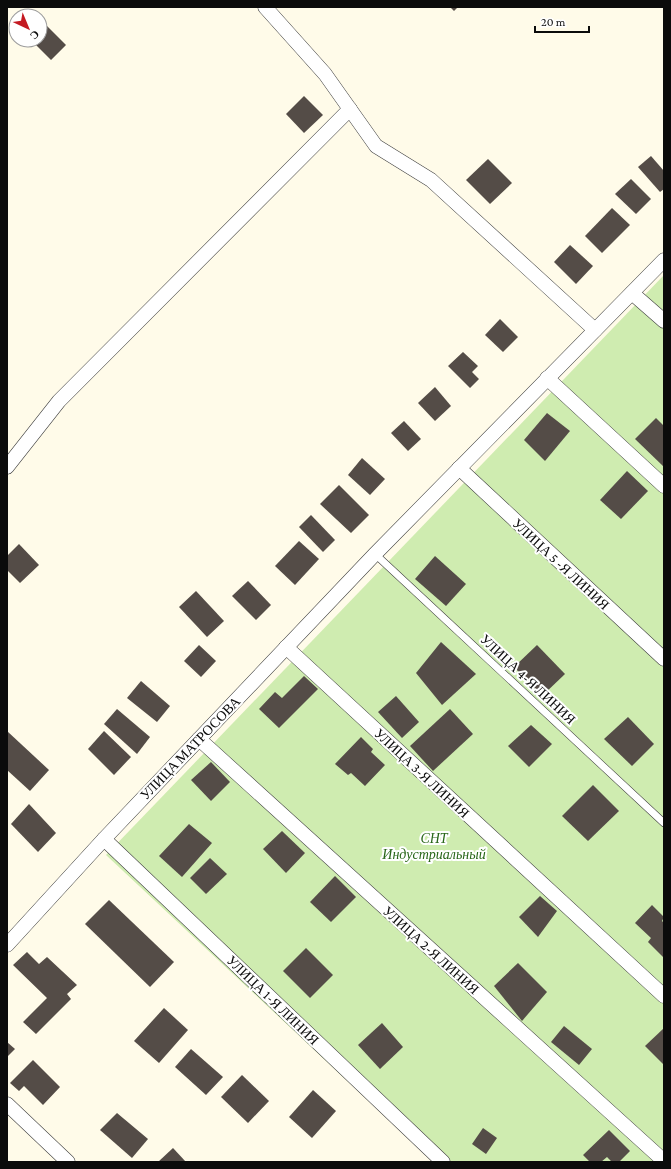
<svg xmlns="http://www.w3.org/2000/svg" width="671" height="1169" font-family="'Crimson Pro',serif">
  <rect width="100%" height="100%" fill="#fffbe9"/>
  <!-- green -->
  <path fill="#cfecb0" d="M664 275V1162H434L106 855Z"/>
  <!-- building -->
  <g fill="#544c47">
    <path d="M450 7H458L454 11Z"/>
    <path d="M43 22 66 45 51 60 31 40H40V26Z"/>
    <path d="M304 96 323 115 304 133 286 114Z"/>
    <path d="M651 156 664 171V189L660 192 638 167Z"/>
    <path d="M488 159 512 183 490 204 466 180Z"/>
    <path d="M631 179 651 199 636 214 615 194Z"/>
    <path d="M612 208 630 225 602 253 585 236Z"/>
    <path d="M570 245 593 266 576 284 554 262Z"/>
    <path d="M500 319 518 337 503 352 485 335Z"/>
    <path d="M463 352 478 366 472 372 479 379 470 388 448 366Z"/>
    <path d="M435 387 451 406 435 421 418 403Z"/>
    <path d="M547 413 570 431 545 461 524 440Z"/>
    <path d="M656 418 664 426V467L635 439Z"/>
    <path d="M404 421 421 439 408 451 391 433Z"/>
    <path d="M362 458 385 479 370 495 348 475Z"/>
    <path d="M627 471 648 491 621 519 600 500Z"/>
    <path d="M339 485 369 515 351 533 320 504Z"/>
    <path d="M311 515 335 540 323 552 299 527Z"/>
    <path d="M299 541 319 559 295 585 275 566Z"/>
    <path d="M19 544 39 565 20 583 7 570V556Z"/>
    <path d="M435 556 466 584 446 606 415 579Z"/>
    <path d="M248 581 271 605 256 620 232 596Z"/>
    <path d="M196 591 224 621 207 637 179 607Z"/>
    <path d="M441 642 476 674 442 705 416 673Z"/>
    <path d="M199 645 216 661 201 677 184 661Z"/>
    <path d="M537 645 565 674 542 696 514 667Z"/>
    <path d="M304 676 318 689 279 728 259 709 275 692 282 698Z"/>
    <path d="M141 681 170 706 157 722 127 698Z"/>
    <path d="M396 696 419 722 402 738 378 712Z"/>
    <path d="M117 709 150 737 137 754 104 724Z"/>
    <path d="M450 709 473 734 433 771 410 746Z"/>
    <path d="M628 717 654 744 632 766 604 739Z"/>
    <path d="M531 725 552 744 529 767 508 746Z"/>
    <path d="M7 731 49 770 30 791 7 770Z"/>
    <path d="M104 731 131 757 114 775 88 749Z"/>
    <path d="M361 737 373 749 371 752 385 765 365 786 351 773 348 775 335 764Z"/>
    <path d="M211 762 230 782 211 801 191 780Z"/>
    <path d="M593 785 619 811 588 841 562 816Z"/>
    <path d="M29 804 56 833 38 852 11 824Z"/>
    <path d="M189 824 212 843 182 877 159 856Z"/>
    <path d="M282 831 305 853 286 873 263 849Z"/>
    <path d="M210 858 227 874 206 894 190 878Z"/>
    <path d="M335 876 356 897 331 922 310 902Z"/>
    <path d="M540 896 557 911 538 937 519 917Z"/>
    <path d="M109 900 174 962 150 987 85 924Z"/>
    <path d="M652 905 664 917 662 921 664 923V958L648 942 651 938 635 923Z"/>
    <path d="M306 948 333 975 310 998 283 971Z"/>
    <path d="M27 952 39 964 47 957 77 985 67 994 71 999 36 1034 23 1022 47 998 13 965Z"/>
    <path d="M518 963 547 992 522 1021 494 986Z"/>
    <path d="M164 1008 188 1030 159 1063 134 1041Z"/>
    <path d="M382 1023 403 1047 380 1069 358 1045Z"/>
    <path d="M564 1026 592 1049 579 1065 551 1042Z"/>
    <path d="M664 1028V1065L645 1046Z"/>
    <path d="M7 1042 15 1049 7 1057Z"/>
    <path d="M191 1049 223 1077 206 1095 175 1067Z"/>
    <path d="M33 1060 60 1087 43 1105 24 1086 19 1091 10 1083Z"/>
    <path d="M242 1075 269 1101 248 1123 221 1097Z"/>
    <path d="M313 1090 336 1111 312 1138 289 1117Z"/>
    <path d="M117 1113 148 1139 132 1158 100 1130Z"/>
    <path d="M483 1128 497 1138 486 1154 472 1144Z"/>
    <path d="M609 1130 630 1151 619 1162H612L607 1157 601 1162H590L583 1155Z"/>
    <path d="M173 1148 186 1162H158Z"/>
  </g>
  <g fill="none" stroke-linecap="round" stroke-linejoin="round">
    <defs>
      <path id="service" d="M375 554 664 823"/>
      <g id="minor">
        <path d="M265 7 325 74 376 146 431 180 595 330"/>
        <path d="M632 293 664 321"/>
        <path d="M547 378 664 486"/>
        <path d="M7 467 59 401 350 109"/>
        <path d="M459 468 664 659"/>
        <path d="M286 647 664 996"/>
        <path d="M199 739 664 1161"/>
        <path d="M104 839 443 1162"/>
        <path d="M7 945 104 839 375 554 664 260"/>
        <path d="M7 1104 68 1162"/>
      </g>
    </defs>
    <!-- service casing -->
    <use href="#service" stroke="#3e3e3e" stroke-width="8"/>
    <!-- minor casing -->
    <use href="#minor" stroke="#3e3e3e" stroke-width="15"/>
    <!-- service -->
    <use href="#service" stroke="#fff" stroke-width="7"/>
    <!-- minor -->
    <use href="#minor" stroke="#fff" stroke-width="14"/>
  </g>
  <g text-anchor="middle" stroke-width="4" stroke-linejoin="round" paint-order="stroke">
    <!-- street labels -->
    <g font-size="14" fill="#0b0b0b" stroke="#fff">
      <text transform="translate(561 564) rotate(43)" y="5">УЛИЦА 5 -Я ЛИНИЯ</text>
      <text transform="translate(528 679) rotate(43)" y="5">УЛИЦА 4-Я ЛИНИЯ</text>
      <text transform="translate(190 748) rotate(-46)" y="5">УЛИЦА МАТРОСОВА</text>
      <text transform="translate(422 773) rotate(43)" y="5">УЛИЦА 3-Я ЛИНИЯ</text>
      <text transform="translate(431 950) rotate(42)" y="5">УЛИЦА 2-Я ЛИНИЯ</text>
      <text transform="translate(273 1000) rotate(44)" y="5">УЛИЦА 1-Я ЛИНИЯ</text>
    </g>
    <!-- park labels -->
    <g font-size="14" font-style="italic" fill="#286618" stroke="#fff">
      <text x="434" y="843">СНТ<tspan x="434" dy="16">Индустриальный</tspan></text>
    </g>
  </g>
  <!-- border -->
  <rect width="671" height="1169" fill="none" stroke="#0b0b0b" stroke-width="16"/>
  <!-- north arrow -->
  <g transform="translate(28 28) rotate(136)"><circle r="19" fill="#ffffff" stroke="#9d9d9d"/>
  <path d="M0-3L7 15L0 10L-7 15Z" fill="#c41a22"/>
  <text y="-6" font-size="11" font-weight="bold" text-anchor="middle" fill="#0b0b0b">С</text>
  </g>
  <!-- scale -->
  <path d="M535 26v6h54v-6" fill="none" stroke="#0b0b0b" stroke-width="2"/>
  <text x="541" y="26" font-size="12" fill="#0b0b0b" stroke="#ffffff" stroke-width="3" paint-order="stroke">20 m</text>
</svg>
